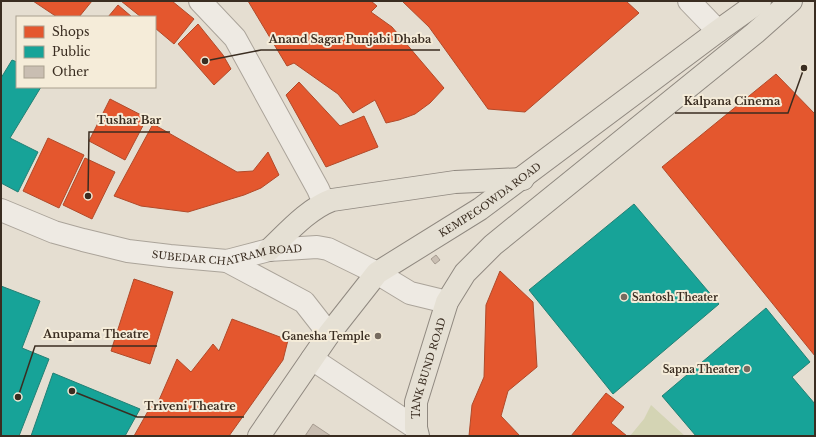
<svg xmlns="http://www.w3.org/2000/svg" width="816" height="437" font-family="'Libre Baskerville',serif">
  <rect width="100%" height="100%" fill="#e5ded1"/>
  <!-- green -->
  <path fill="#d4d4b4" d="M651 405 685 436H630L644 419Z"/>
  <!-- shops -->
  <g fill="#e4572e" stroke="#b14a2a">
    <path d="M33 1H92L79 17H57Z"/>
    <path d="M121 1H172L194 19 174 44 155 28V17H141Z"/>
    <path d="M248 1H371L377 6 371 12 392 27 444 88 430 103 415 114 399 120 386 123 375 100 353 113 338 94 294 63 287 66Z"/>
    <path d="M402 1H626L639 13 525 112 488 109 429 27Z"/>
    <path d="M118 5 132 17H108Z"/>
    <path d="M198 24 223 55 231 69 214 85 178 44Z"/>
    <path d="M776 74 815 114V356L662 167Z"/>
    <path d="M299 82 340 126 364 116 378 147 326 167 286 95Z"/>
    <path d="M110 99 147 118 125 160 89 141Z"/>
    <path d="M153 124 237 172 253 171 268 152 279 175 261 188 244 195 188 212 141 206 114 196Z"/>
    <path d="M48 138 84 155 59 208 23 191Z"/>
    <path d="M85 158 115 172 92 219 63 205Z"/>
    <path d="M500 271 533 302 537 367 508 391 501 416 520 436H469L472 405 484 377 486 305Z"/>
    <path d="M134 279 173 292 150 364 111 351Z"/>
    <path d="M232 319 288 340 283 360 229 436H134L152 404 156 407 177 359 191 372 213 344 219 351Z"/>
    <path d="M606 393 624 407 611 423 627 436H571Z"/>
  </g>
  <!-- public -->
  <g fill="#17a398" stroke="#228074">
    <path d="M12 60 17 62V87H41L10 138 38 152 18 192 1 183V78Z"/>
    <path d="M634 204 719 304 613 394 529 290Z"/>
    <path d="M1 286 40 301 22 348 49 359 19 436H1Z"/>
    <path d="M766 308 810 362 792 377 815 404V436H696L662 396Z"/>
    <path d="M53 373 140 409 125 436H31Z"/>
  </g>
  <!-- building -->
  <g fill="#c9beb2" stroke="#a69b90">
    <path d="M436 255 440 260 435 264 431 259Z"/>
    <path d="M313 424 331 436H305Z"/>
  </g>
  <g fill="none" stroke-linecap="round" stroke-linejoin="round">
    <defs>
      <g id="minor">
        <path d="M200 1 235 38 318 189 324 203"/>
        <path d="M689 1 718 31"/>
        <path id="s1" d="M1 210 54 232 83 240 128 251 170 256 227 261 269 250 317 247 328 249 377 273 410 293 447 302"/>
        <path d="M227 261 304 302 329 334"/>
        <path d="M312 359 416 428"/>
      </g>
      <g id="major">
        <path d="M269 250C288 232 308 209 332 200L455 182 523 179"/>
        <path id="s2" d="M259 436 329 334 377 273 480 209 718 31 760 1"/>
        <path id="s3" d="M418 436 416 428V402L447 302 465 273 493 245 755 33 791 1"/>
      </g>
    </defs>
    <!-- minor casing -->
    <use href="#minor" stroke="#aba49a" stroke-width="24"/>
    <!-- major casing -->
    <use href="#major" stroke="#908980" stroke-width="24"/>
    <!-- minor -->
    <use href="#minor" stroke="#eeeae3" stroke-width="22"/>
    <!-- major -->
    <use href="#major" stroke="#e5e0d4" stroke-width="22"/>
  </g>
  <!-- markers -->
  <g fill="#766b5f" stroke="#f5ecd9" stroke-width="1.5">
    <circle cx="624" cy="297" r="4"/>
    <circle cx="378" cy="336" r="4"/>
    <circle cx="747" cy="369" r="4"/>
  </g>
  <g text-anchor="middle" stroke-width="4" stroke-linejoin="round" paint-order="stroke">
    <!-- street labels -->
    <g font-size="10" fill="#3a2d21" stroke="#f5ecd9">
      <text dy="4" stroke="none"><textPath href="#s2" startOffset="336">KEMPEGOWDA ROAD</textPath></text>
      <text dy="4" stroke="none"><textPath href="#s1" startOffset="234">SUBEDAR CHATRAM ROAD</textPath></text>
      <text dy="4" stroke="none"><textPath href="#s3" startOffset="70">TANK BUND ROAD</textPath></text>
    </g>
    <!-- poi labels -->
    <g font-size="10" font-weight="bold" fill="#3a2d21" stroke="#f5ecd9" text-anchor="end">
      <text x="632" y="301" text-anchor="start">Santosh Theater</text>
      <text x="370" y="340">Ganesha Temple</text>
      <text x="739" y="373">Sapna Theater</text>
    </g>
  </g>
  <!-- callouts -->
  <path fill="none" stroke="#3a2d21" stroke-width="1.5" d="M205 61L261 50H440M804 68L788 113H675M88 196L89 132H170M18 397L35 346H157M72 391L137 417H244"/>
  <g fill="#3a2d21" stroke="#f5ecd9" stroke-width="1.5">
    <circle cx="205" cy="61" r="4"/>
    <circle cx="804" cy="68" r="4"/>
    <circle cx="88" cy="196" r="4"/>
    <circle cx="18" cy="397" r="4"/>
    <circle cx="72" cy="391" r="4"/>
  </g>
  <g font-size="11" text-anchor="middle" font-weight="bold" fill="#3a2d21" stroke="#f5ecd9" stroke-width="4" stroke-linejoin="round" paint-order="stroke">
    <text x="350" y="43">Anand Sagar Punjabi Dhaba</text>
    <text x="732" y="105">Kalpana Cinema</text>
    <text x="129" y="124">Tushar Bar</text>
    <text x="96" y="338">Anupama Theatre</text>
    <text x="190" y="410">Triveni Theatre</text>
  </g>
  <!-- border -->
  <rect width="816" height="437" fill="none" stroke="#3a2d21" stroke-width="4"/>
  <!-- legend -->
  <rect x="16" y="16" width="140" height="72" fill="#f5ecd9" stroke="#aaa08f"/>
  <rect x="24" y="26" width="20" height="12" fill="#e4572e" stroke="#aaa08f"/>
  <text x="52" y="36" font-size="12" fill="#3a2d21">Shops</text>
  <rect x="24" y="46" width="20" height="12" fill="#17a398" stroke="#aaa08f"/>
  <text x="52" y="56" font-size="12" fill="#3a2d21">Public</text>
  <rect x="24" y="66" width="20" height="12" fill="#c9beb2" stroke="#aaa08f"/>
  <text x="52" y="76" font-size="12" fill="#3a2d21">Other</text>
</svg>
